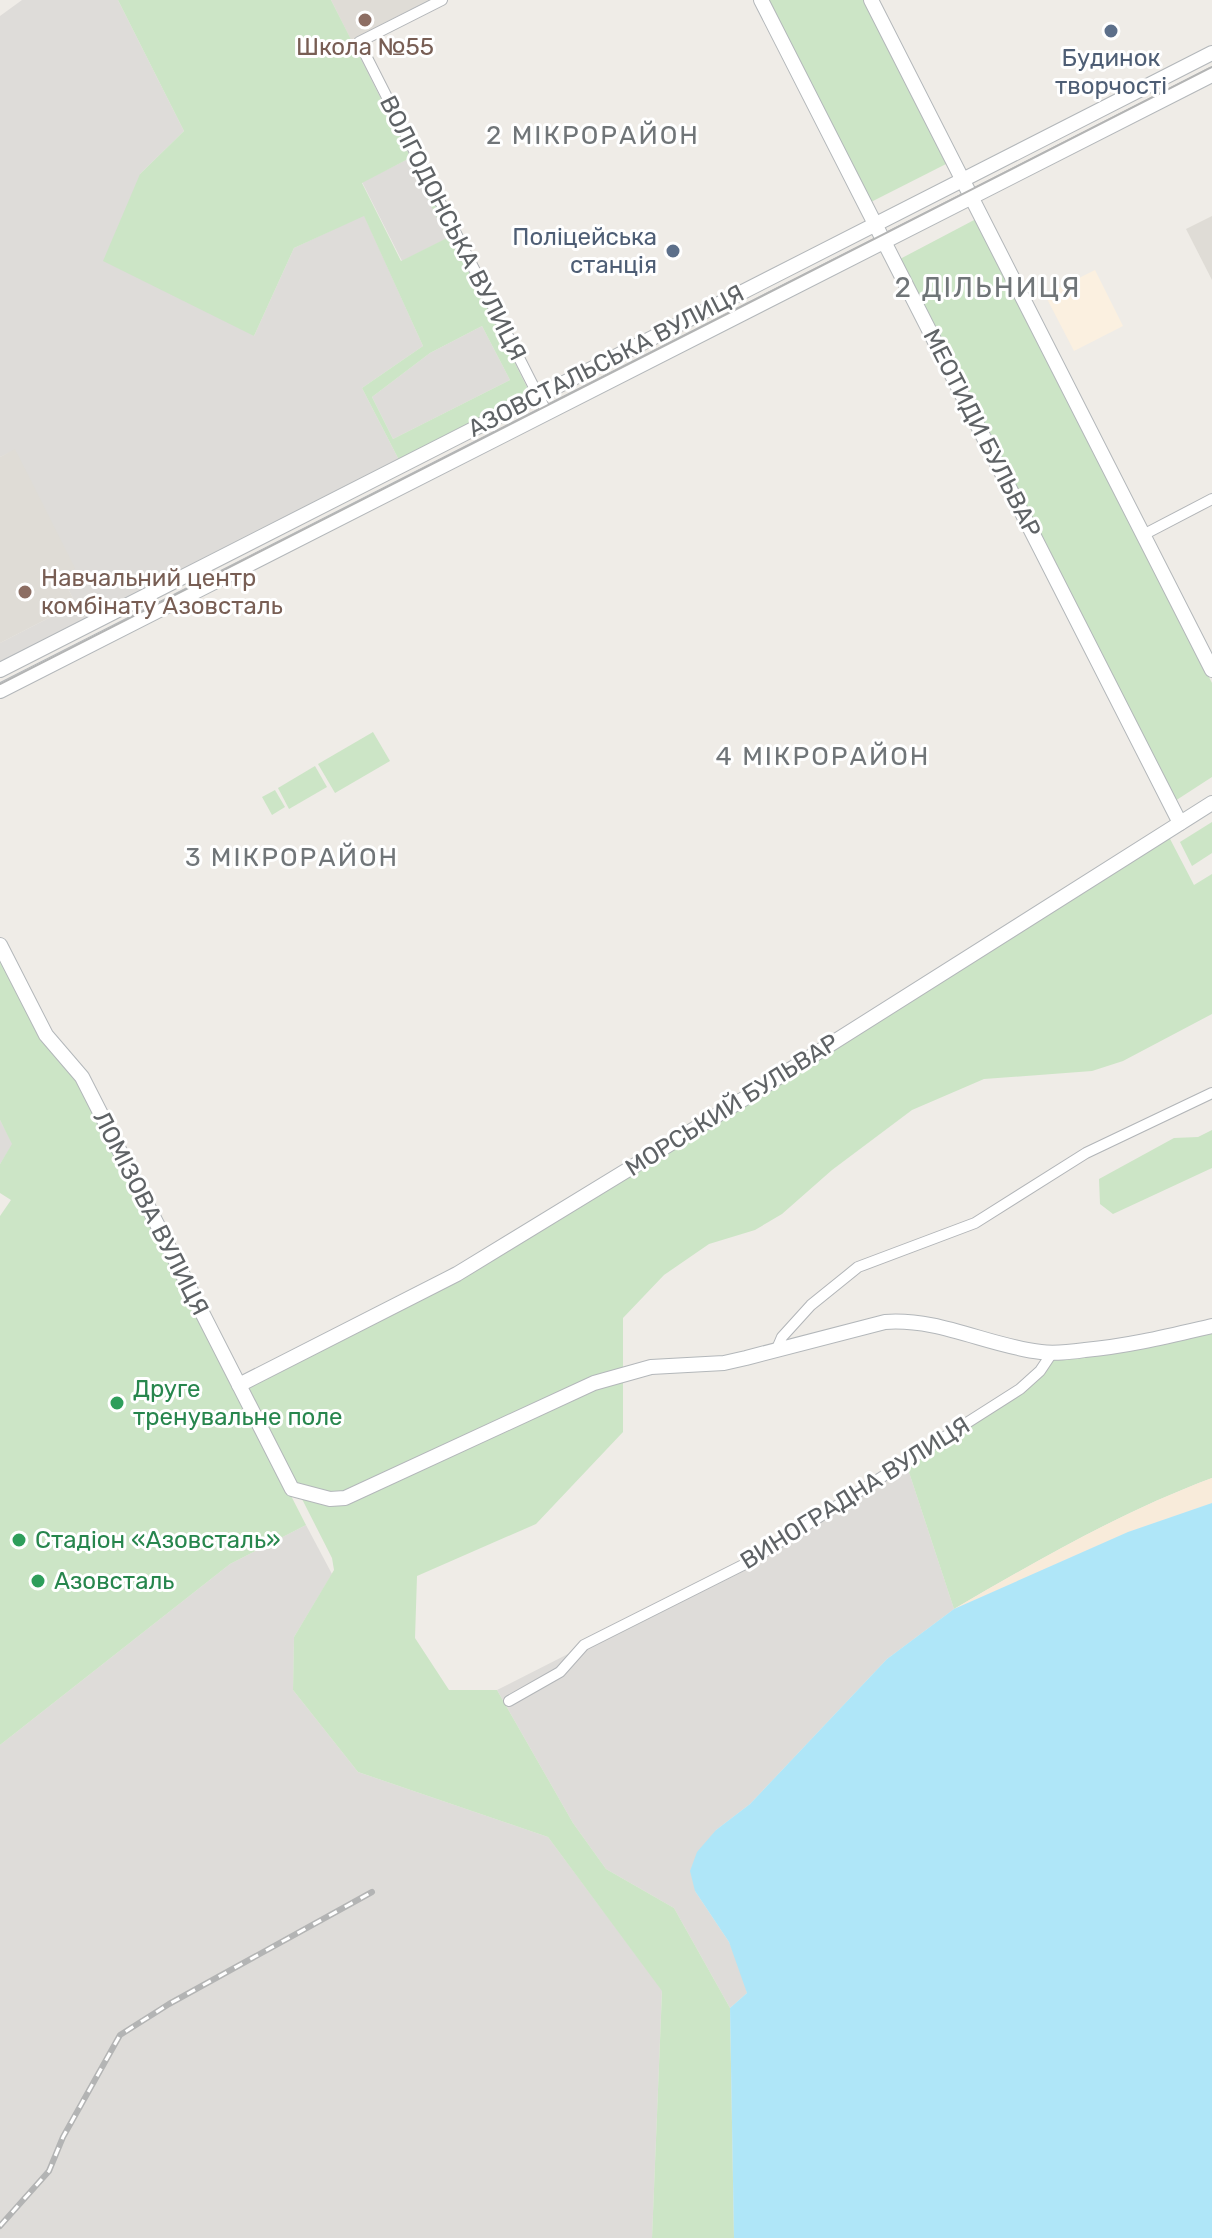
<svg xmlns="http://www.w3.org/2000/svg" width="1212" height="2238" font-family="Rubik,sans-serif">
  <rect width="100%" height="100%" fill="#efece7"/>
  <!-- commercial -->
  <path fill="#fbf0e0" d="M1095 270 1123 326 1074 351 1045 295Z"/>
  <!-- industrial -->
  <g fill="#dedcd9">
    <path d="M22 0H118L184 131 140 174 254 336 294 248 364 215 423 346 362 388 399 460 0 664V643L76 604 65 583 15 450 0 457V16Z"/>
    <path d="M408 159 448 238 402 261 362 182Z"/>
    <path d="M482 326 510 380 393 439 372 397 430 353Z"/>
    <path d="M0 1120 13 1144 0 1164Z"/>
    <path d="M905 1460 954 1609 887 1659 750 1804 716 1830 695 1891 729 1942 741 1969 747 1993 730 2008 674 1908 606 1869 573 1823 497 1690 747 1563Z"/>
    <path d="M306 1525 332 1574 294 1637 293 1690 358 1772 548 1837 662 1990 652 2238H0V1745L230 1564Z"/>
  </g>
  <!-- education -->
  <g fill="#dfdcd6">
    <path d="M331 0H429L351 40Z"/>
    <path d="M1212 216V280L1186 229Z"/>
    <path d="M15 449 75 568 65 583 76 604 0 643V457Z"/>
  </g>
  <!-- green -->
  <g fill="#cce5c6" fill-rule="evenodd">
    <path d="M118 0H331L530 393 399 460 362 388 423 346 364 216 294 248 254 336 103 261 140 174 184 131ZM408 159 447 238 401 261 362 183ZM482 326 510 380 393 439 372 397 430 353Z"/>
    <path d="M768 0H865L948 163 871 202Z"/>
    <path d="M976 219 1212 683V777L1175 801 900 259Z"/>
    <path d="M373 732 390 761 335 793 318 764Z"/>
    <path d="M315 766 327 787 289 809 278 788Z"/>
    <path d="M275 790 285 807 272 815 262 797Z"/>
    <path d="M1212 822V853L1192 866 1180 842Z"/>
    <path d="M1168 835 1194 885 1212 874V1014L1123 1061 1092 1071 984 1079 912 1110 832 1170 782 1214 755 1230 709 1244 664 1275 623 1318V1432L536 1524 417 1576 415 1638 449 1690H497L573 1823 606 1869 674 1908 730 2008 734 2238H652L662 1991 548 1837 358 1772 293 1690 294 1637 334 1570 332 1558 245 1387 461 1278Z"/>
    <path d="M0 955 79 1082 306 1525 230 1564 0 1745V1216L11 1200 0 1193V1164L12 1144 0 1120Z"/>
    <path d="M1212 1130V1168L1113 1214 1100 1204 1099 1179 1174 1138 1198 1137Z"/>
    <path d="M1212 1324V1478C1121 1512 1038 1560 954 1609L905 1460 1020 1389 1052 1354Z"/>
  </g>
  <!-- sand -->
  <path fill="#f8ebda" d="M1212 1478V1503L1128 1532 954 1609C1038 1560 1121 1512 1212 1478Z"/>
  <!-- water -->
  <path fill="#afe6f8" d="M1212 1503V2238H734L730 2008 747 1993 729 1942 695 1891 690 1871 697 1852 716 1830 750 1804 887 1659 954 1609 1128 1532Z"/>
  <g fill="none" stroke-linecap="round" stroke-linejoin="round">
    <defs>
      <g id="street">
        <path d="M442 0 359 42 547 413"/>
        <path d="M1143 535 1212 499"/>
        <path d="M776 1351 782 1337 811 1305 858 1267 975 1223 1086 1153 1212 1093"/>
        <path d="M509 1701 560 1672 584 1645 747 1563 1020 1389 1040 1371 1052 1353"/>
      </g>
      <g id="secondary">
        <path d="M761 0 1180 823"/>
        <path d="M871 0 1212 670"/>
        <path d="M0 670 1212 53"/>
        <path d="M0 691 1212 75"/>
        <path d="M0 945 46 1035 82 1077 292 1489 330 1499 345 1498 594 1383 651 1367 724 1363 746 1358 885 1322C940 1318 988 1346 1041 1352 1056 1354 1070 1352 1085 1350 1129 1346 1169 1336 1212 1326"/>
        <path d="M239 1385 457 1274 755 1092 1212 803"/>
      </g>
    </defs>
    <!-- street casing -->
    <use href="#street" stroke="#b2b5b8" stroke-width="12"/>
    <!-- secondary casing -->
    <use href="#secondary" stroke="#b3b7ba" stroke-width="16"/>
    <!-- street -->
    <use href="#street" stroke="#fff" stroke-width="10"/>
    <!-- secondary -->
    <use href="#secondary" stroke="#fff" stroke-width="14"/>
    <!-- tram -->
    <path stroke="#b3b4b4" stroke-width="2" d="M0 684 1212 67"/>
    <defs>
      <path id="rail" d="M0 2226 49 2171 63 2137 120 2035 169 2004 372 1892"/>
    </defs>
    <!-- rail casing -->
    <use href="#rail" stroke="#b3b4b4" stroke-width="6"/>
    <!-- rail -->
    <use href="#rail" stroke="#fff" stroke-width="3" stroke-dasharray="9" stroke-linecap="butt"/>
  </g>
  <!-- markers -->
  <g fill="#8d6e63" stroke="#fff" stroke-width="3">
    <circle cx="365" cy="20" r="8"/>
    <circle cx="25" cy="592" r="8"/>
  </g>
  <g fill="#5c6f8a" stroke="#fff" stroke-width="3">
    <circle cx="1111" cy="31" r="8"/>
    <circle cx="673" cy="251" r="8"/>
  </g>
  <g fill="#2e9e5b" stroke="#fff" stroke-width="3">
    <circle cx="117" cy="1403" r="8"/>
    <circle cx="19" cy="1540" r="8"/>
    <circle cx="38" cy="1581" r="8"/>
  </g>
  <g text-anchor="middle" stroke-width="6" stroke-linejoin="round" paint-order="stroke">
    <!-- education labels -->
    <g font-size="24" fill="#785e54" stroke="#fff">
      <text x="365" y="55">Школа №55</text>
      <text x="41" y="586" text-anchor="start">Навчальний центр<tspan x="41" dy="28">комбінату Азовсталь</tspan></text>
    </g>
    <!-- service labels -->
    <g font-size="24" fill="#4e5e75" stroke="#fff">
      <text x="1111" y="66">Будинок<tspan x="1111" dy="28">творчості</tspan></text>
      <text x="657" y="245" text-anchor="end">Поліцейська<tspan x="657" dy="28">станція</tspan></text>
    </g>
    <!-- street labels -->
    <g font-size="24" fill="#5f6366" stroke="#fff">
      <text transform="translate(453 228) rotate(63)" y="8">ВОЛГОДОНСЬКА ВУЛИЦЯ</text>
      <text transform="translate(606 361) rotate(-27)" y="8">АЗОВСТАЛЬСЬКА ВУЛИЦЯ</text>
      <text transform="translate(982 433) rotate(63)" y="8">МЕОТИДИ БУЛЬВАР</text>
      <text transform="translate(732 1105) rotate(-32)" y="8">МОРСЬКИЙ БУЛЬВАР</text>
      <text transform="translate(151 1213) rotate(63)" y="8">ЛОМІЗОВА ВУЛИЦЯ</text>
      <text transform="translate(855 1493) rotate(-32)" y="8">ВИНОГРАДНА ВУЛИЦЯ</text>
    </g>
    <!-- leisure labels -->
    <g font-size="24" fill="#27864d" stroke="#fff" text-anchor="start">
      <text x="133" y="1397">Друге<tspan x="133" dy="28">тренувальне поле</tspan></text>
      <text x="35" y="1548">Стадіон «Азовсталь»</text>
      <text x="54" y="1589">Азовсталь</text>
    </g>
    <!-- neighbourhood labels -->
    <g font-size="26" letter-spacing="2" fill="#707578" stroke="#fff">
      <text x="593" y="144">2 МІКРОРАЙОН</text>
      <text x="823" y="765">4 МІКРОРАЙОН</text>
      <text x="292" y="866">3 МІКРОРАЙОН</text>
    </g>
    <!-- quarter labels -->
    <g font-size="28" letter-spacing="2" fill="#707578" stroke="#fff">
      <text x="988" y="297">2 ДІЛЬНИЦЯ</text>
    </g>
  </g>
</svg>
